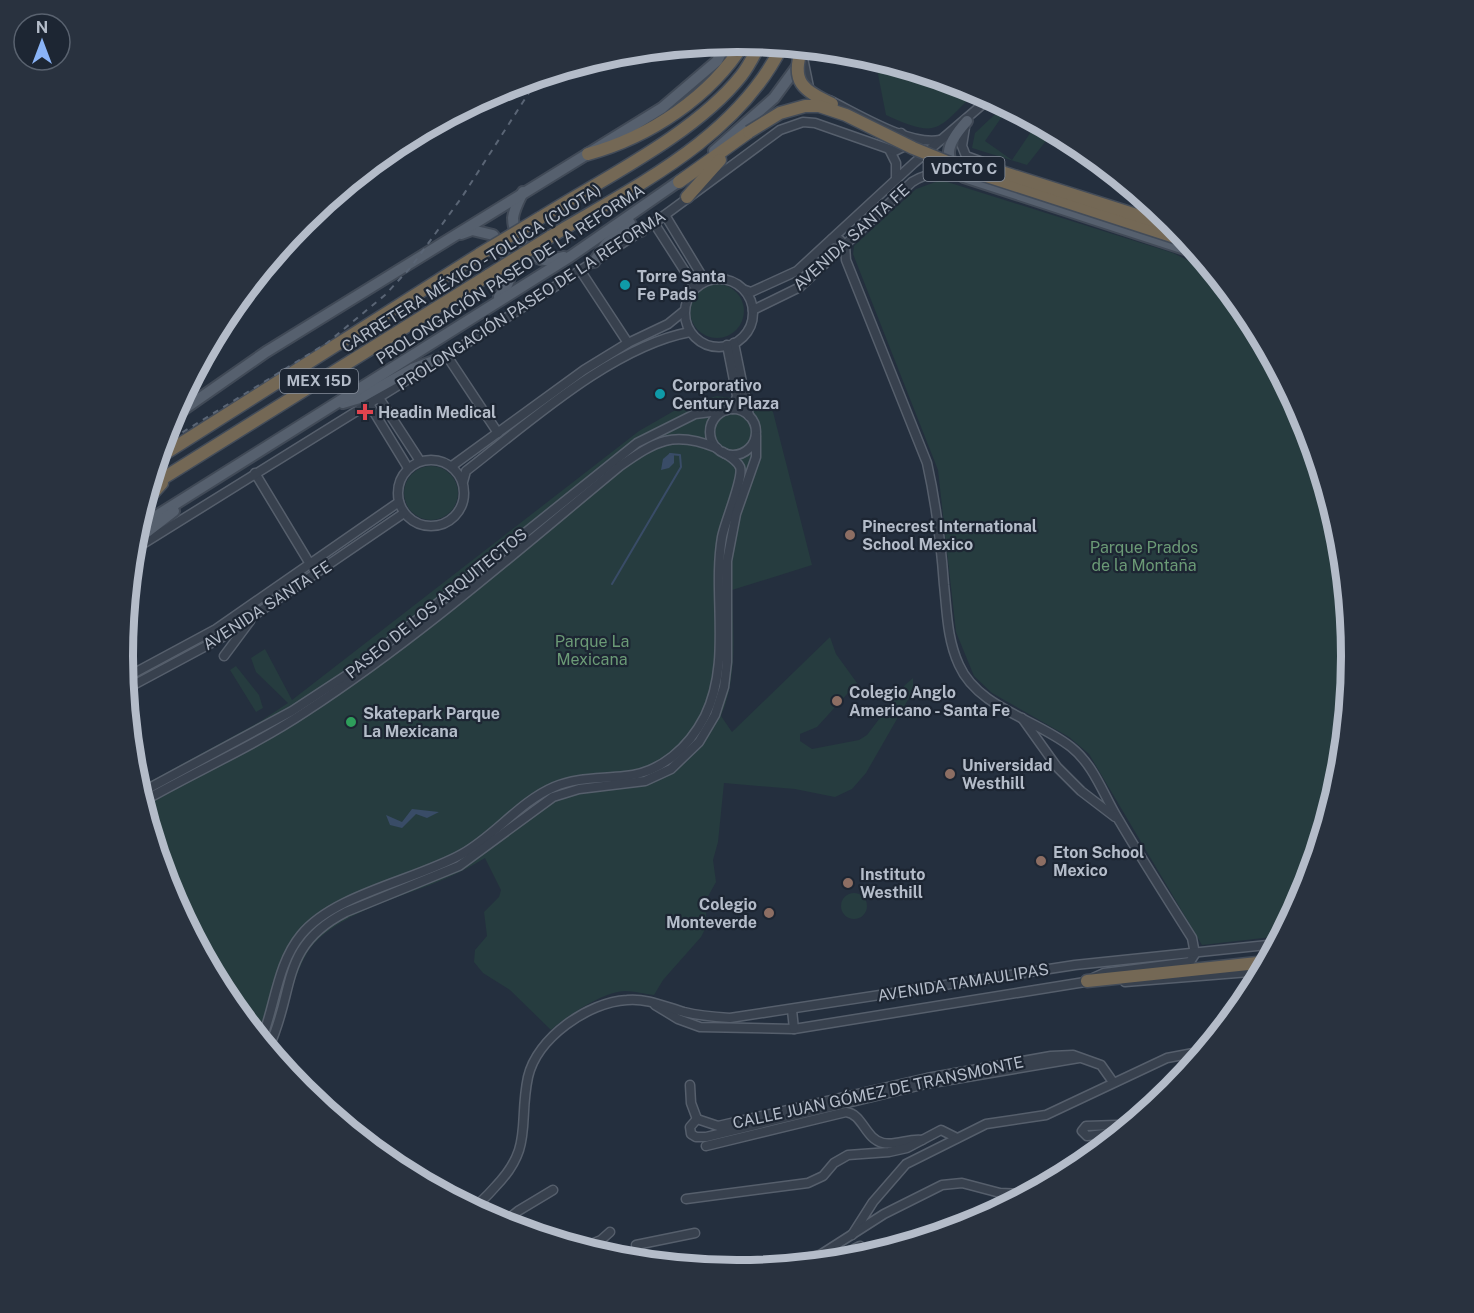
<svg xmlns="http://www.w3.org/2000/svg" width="1474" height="1313" font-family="'Public Sans',sans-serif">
  <rect width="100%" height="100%" fill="#242f3e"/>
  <!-- green -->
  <g fill="#263c3f">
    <path d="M875 59 972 89 977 91C937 129 940 140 886 115Z"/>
    <path d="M1004 106 1008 108 985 141 1012 160 1037 123 1053 132 1027 165 972 148 975 133Z"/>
    <path d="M941 180 1173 253 1213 273 1248 315 1305 422 1340 537 1351 657 1340 777 1305 892 1281 936 1202 945 1089 754 1069 737 992 693 974 676 956 632 938 470 853 254 854 246 916 189Z"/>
    <circle cx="717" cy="311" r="27"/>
    <path d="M717 396 771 404 812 565 732 590C733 633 738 676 721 716L732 732 830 637 836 654 857 683 817 727 800 734V741L812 749 859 740 867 735 905 685 913 678V691L866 773 852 789 835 797 795 789 724 783 718 842 713 860 716 882 706 900V927L701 937 663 980 654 995C644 994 635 991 625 991 604 991 567 1016 551 1030L510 990 483 973 474 962 475 950 487 936 484 912 499 897 501 890 485 858C473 865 461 872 449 877 408 896 329 914 306 955 289 985 287 1022 272 1054L226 998 169 891 138 788 261 721 288 703 256 672 251 658 265 649 292 700 639 431 686 404Z"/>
    <circle cx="431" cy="493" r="27"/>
    <path d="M236 666 259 695 263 708 256 712 230 670Z"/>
    <circle cx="854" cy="906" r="13"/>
  </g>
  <!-- water -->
  <g fill="#394c67">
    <path d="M670 453 674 454V463L669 468 661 470 663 459Z"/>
    <path d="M412 809 439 812 427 818 416 814 402 828 390 825 386 815 402 822Z"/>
  </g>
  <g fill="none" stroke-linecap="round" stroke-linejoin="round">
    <!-- stream -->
    <path stroke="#394c67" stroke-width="2" d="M612 584 681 467 680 455 670 454"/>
    <defs>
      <g id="minor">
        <path d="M803 58 809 87"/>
        <path d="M829 100C858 114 909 146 940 140"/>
        <path d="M965 127 962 146 966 156 996 167"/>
        <path d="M890 151 896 163V179"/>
        <path d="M665 215 705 281"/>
        <path d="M654 223 695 287"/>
        <path d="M832 239 840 240 845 245 846 260 927 463C936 503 941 544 944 585 947 612 947 639 959 665 978 708 1036 719 1071 747 1095 766 1104 797 1120 822 1143 861 1168 900 1192 938L1195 954 1190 962 1104 973 1093 978"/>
        <path d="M580 270 628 343"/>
        <circle cx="719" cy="313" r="34"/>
        <path d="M745 290 751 292 797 271 914 163 990 98"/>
        <path d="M753 310 800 287 912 182C928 172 943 171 961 176"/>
        <path d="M734 343 749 416"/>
        <path d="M727 345 737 396 733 409"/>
        <path d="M447 356 498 433"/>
        <path d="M442 359 654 223 780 130 803 122 815 123 895 151 905 146V137L901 133"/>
        <path d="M379 398 420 461"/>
        <path d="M369 404 408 468"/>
        <circle cx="733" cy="432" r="23"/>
        <circle cx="431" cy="493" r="33"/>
        <path d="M452 466 584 370 628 343 668 324 684 311"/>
        <path d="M255 473 310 564"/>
        <path d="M463 482 466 471C528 423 613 346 690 332"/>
        <path d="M133 550 431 365"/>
        <path d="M224 656 250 621"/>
        <path d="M125 678 216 629 399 502"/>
        <path d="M126 689 221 638 404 513"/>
        <path d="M1022 718 1057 767 1081 791 1115 817"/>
        <path d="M140 793 292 711 353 671 637 443 695 414 727 410"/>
        <path d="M142 802C196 771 254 746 305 712 417 639 517 551 620 466 656 441 673 430 717 448"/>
        <path d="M1125 982 1262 971"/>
        <path d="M655 1005 678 1019 700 1027 794 1029 1091 981"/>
        <path d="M792 1010 794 1029"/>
        <path d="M261 1041C275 1007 277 964 301 935 334 894 416 880 462 854 495 836 519 802 554 787 577 777 601 779 625 776 661 773 689 747 705 716 732 661 712 595 722 537 725 521 744 478 740 467 737 460 729 456 723 452"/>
        <path d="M268 1049C296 991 278 947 346 912L459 866 553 797 579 789 645 781 671 769 699 742 715 715 724 687 727 662V561L736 514 756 457V436"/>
        <path d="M1079 1058 926 1084 706 1137H696L691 1134 690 1127 697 1119 718 1126 927 1078 1051 1056 1073 1055 1101 1065 1113 1082"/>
        <path d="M690 1085 691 1103 697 1119"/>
        <path d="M1117 1125 1086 1126 1082 1131 1087 1136 1121 1132"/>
        <path d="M706 1146 846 1112C863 1114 865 1139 883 1143 896 1146 909 1138 922 1140"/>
        <path d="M686 1199 808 1183 823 1176 834 1163 848 1155 889 1152 907 1148 941 1130 957 1138"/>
        <path d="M472 1208C481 1203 488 1195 495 1187 534 1147 518 1124 528 1077 537 1038 588 1002 627 1000 647 998 666 1007 684 1012 700 1016 714 1017 730 1018L1075 965 1277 944"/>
        <path d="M502 1224 518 1211 553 1190"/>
        <path d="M852 1235 873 1202 906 1164 986 1124 1046 1115 1167 1058 1204 1051"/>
        <path d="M582 1248 601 1240 610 1232"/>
        <path d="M644 1262 636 1245 695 1233"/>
        <path d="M829 1262 860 1246"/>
        <path d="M748 1270 820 1255 884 1214 942 1185 962 1183 1000 1193 1028 1194"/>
      </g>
      <g id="major">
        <path d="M967 121C950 140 938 158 964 177L1197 253"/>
        <path d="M714 151 774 98 799 64"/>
        <path d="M523 192C519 200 514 209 513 218 513 235 528 258 545 260 551 261 558 258 564 257"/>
        <path d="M621 226 641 231"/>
        <path d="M461 234 472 230 493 235C510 259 520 271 499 297"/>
        <path d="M594 262 606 244 630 223"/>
        <path d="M343 403 360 398 412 369 447 356"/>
        <path d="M170 419 266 352 662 108 717 61 726 43"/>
        <path d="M137 528 571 256 685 177"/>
        <path d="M134 542 174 511"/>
      </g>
      <g id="highway">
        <path d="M588 154C650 137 710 97 744 43"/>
        <path d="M679 182 749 132"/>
        <path d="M687 197 720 160"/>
        <path d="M540 218C604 178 695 134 741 76 749 66 754 55 760 44"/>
        <path d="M550 237C635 186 736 139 782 46"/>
        <path d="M158 458 480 254"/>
        <path d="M149 487 489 275"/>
        <path d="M145 502 162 483"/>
        <path d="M1087 981 1267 962"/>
      </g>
    </defs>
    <!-- minor casing -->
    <use href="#minor" stroke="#565f6c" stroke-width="11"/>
    <!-- major casing -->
    <use href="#major" stroke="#414a57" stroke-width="14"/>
    <!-- highway casing -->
    <use href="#highway" stroke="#434c59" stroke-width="15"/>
    <!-- minor -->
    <use href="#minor" stroke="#38414e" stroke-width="8"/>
    <!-- major -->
    <use href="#major" stroke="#56606e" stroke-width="10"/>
    <!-- highway -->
    <use href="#highway" stroke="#746855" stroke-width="12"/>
    <!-- rail -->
    <path stroke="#5a6575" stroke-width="2" stroke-dasharray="6 6" stroke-linecap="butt" d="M162 445 327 343 385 295 411 267 462 197 539 77"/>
    <defs>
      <g id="highway-bridge">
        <path d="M802 48C790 82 803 90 832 104"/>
        <path d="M749 132 780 113 805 106H819L846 115 913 148 962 168 1187 241"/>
        <path d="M989 168 1177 228"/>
        <path d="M480 254 540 218"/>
        <path d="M489 275 550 237"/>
      </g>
    </defs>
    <!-- highway-bridge casing -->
    <use href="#highway-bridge" stroke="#434c59" stroke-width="15" stroke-linecap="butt"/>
    <!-- highway-bridge -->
    <use href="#highway-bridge" stroke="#746855" stroke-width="12"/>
  </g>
  <!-- markers -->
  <g fill="#0f9aa8" stroke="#1d2633" stroke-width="2">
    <circle cx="625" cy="285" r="6"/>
    <circle cx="660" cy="394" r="6"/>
  </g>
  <path fill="#e0444e" stroke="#1d2633" stroke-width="2" d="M362 403h6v6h6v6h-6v6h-6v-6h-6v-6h6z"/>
  <g fill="#8d6e63" stroke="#1d2633" stroke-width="2">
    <circle cx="850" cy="535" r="6"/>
    <circle cx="837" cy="701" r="6"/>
    <circle cx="950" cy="774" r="6"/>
    <circle cx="1041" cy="861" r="6"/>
    <circle cx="848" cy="883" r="6"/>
    <circle cx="769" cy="913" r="6"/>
  </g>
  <circle fill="#2e9e5b" stroke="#1d2633" stroke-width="2" cx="351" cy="722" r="6"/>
  <g text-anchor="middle" stroke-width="4.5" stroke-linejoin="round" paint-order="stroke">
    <!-- shield labels -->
    <g fill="#1d2633" stroke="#878f9c" stroke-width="1.5">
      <rect x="923.5" y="157" width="81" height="24" rx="4.5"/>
      <rect x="280" y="369" width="78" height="24" rx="4.5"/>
    </g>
    <g font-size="15" font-weight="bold" fill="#b4bcc9">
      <text x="964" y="174">VDCTO C</text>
      <text x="319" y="386">MEX 15D</text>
    </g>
    <!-- street labels -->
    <g font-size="16" fill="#b4bcc9" stroke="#1d2633">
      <text transform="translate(851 237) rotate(-42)" y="6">AVENIDA SANTA FE</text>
      <text transform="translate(471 268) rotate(-32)" y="6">CARRETERA MÉXICO - TOLUCA (CUOTA)</text>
      <text transform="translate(510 274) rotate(-33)" y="6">PROLONGACIÓN PASEO DE LA REFORMA</text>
      <text transform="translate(531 300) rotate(-33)" y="6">PROLONGACIÓN PASEO DE LA REFORMA</text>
      <text transform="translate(436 603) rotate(-39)" y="6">PASEO DE LOS ARQUITECTOS</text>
      <text transform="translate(267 605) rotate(-33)" y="6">AVENIDA SANTA FE</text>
      <text transform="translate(963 982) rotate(-9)" y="6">AVENIDA TAMAULIPAS</text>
      <text transform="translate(878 1092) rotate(-12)" y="6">CALLE JUAN GÓMEZ DE TRANSMONTE</text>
    </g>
    <!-- poi labels -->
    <g font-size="16" font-weight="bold" fill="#b4bcc9" stroke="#1d2633" text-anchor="start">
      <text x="637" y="282">Torre Santa<tspan x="637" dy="18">Fe Pads</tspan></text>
      <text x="672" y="391">Corporativo<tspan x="672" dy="18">Century Plaza</tspan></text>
      <text x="378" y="418">Headin Medical</text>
      <text x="862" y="532">Pinecrest International<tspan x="862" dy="18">School Mexico</tspan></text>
      <text x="849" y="698">Colegio Anglo<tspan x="849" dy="18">Americano - Santa Fe</tspan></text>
      <text x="363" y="719">Skatepark Parque<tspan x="363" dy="18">La Mexicana</tspan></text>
      <text x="962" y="771">Universidad<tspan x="962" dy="18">Westhill</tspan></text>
      <text x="1053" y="858">Eton School<tspan x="1053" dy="18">Mexico</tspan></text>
      <text x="860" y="880">Instituto<tspan x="860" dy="18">Westhill</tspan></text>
      <text x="757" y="910" text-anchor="end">Colegio<tspan x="757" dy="18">Monteverde</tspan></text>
    </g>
    <!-- park labels -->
    <g font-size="16" fill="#6b9a76" stroke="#1d2633">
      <text x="1144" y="553">Parque Prados<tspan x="1144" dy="18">de la Montaña</tspan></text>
      <text x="592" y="647">Parque La<tspan x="592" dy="18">Mexicana</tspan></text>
    </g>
  </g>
  <!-- crop -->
  <path d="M0 0H1474V1313H0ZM133 656a604 604 0 1 1 1208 0a604 604 0 1 1-1208 0Z" fill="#29323f" fill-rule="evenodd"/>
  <path fill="none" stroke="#b4bcc9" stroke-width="8" d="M133 656a604 604 0 1 1 1208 0a604 604 0 1 1-1208 0Z"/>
  <!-- north arrow -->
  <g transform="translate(42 42)"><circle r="28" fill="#1d2633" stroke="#59626f" stroke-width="1.5"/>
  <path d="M0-4.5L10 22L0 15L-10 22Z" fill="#8ab4f8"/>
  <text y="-9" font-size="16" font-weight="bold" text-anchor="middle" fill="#b4bcc9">N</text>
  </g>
</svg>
